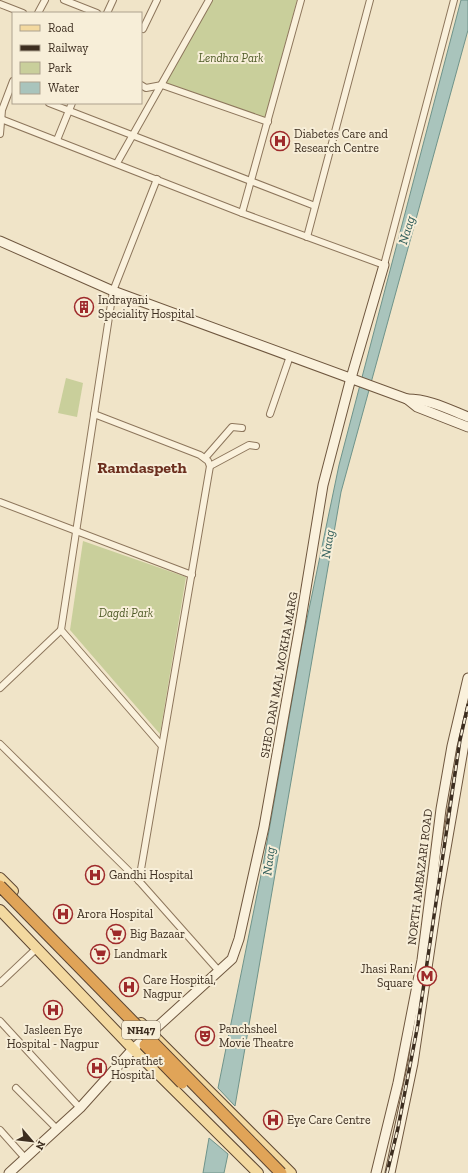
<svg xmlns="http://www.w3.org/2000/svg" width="468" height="1173" font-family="'Zilla Slab',serif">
  <rect width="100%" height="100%" fill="#f0e4c8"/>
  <!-- green -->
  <g fill="#c9cf9b">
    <path d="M209 0H297L264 121 162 85Z"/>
    <path d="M66 378 83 383 77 417 58 413Z"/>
    <path d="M83 541 186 577 160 734 70 630Z"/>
  </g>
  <!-- water -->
  <g fill="#a9c4bc" stroke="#6f938a">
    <path d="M461 0H468V30L341 492 235 1106 218 1088 263 865 303 638 339 465Z"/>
    <path d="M209 1138 228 1154 224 1173H203Z"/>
  </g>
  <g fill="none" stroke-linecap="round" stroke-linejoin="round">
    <defs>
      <g id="street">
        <path d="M64 0 97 13"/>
        <path d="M0 4 23 13"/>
        <path d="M38 13 45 0"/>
        <path d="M107 13 113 0"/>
        <path d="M141 28 143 29 157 0"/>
        <path d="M141 85 146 88 162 85 268 122"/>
        <path d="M49 103 315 206"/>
        <path d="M1 119 242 213 384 265 454 0"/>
        <path d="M0 134 2 110 13 81"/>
        <path d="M57 140 72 103"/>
        <path d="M117 163 209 0"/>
        <path d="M157 179 113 291 61 630 161 745"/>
        <path d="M242 213 301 0"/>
        <path d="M307 237 370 0"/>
        <path d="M94 414 200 455 208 461 210 466 139 881"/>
        <path d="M270 414 290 356"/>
        <path d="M205 458 232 427 242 428"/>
        <path d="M210 466 249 445 256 446"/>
        <path d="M0 502 192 575"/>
        <path d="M0 688 61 630"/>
        <path d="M0 744 139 881 218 970"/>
        <path d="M0 983 37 948"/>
        <path d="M0 1021 80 1108"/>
        <path d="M16 1088 57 1129"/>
        <path d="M0 1130 25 1158"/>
      </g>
      <g id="secondary">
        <path d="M0 241 113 291 407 399 417 407 468 427"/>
        <path d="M407 399C429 399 448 409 468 417"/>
        <path d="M9 1173 80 1108 133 1049 232 959 239 939 264 827 300 625 323 485 351 378 384 265"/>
        <path d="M376 1173 398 1083 422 960 441 809 452 746 468 678"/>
        <path d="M390 1173 413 1063 437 900 468 721"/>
      </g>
      <g id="primary">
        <path d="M0 878 13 891"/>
        <path d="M0 910 133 1049 258 1173"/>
        <path d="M141 1023 291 1173"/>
      </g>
    </defs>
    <!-- street casing -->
    <use href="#street" stroke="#8d765c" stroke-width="8"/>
    <!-- secondary casing -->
    <use href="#secondary" stroke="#6f573f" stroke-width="11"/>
    <!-- primary casing -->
    <use href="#primary" stroke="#5b4430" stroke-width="12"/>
    <!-- street -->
    <use href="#street" stroke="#faf1dc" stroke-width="6"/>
    <!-- secondary -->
    <use href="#secondary" stroke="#faf1dc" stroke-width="9"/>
    <!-- primary -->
    <use href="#primary" stroke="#f3d9a0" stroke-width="10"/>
    <defs>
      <path id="rail" d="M387 1173 398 1128 418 1024 460 740 468 705"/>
    </defs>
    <!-- rail casing -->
    <use href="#rail" stroke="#3d2e20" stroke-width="3.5"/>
    <!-- rail -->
    <use href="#rail" stroke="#f7eed8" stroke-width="2" stroke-dasharray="6" stroke-linecap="butt"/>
    <defs>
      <g id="highway-bridge">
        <path d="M0 886 281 1173"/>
        <path d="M145 1045 182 1083"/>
      </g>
    </defs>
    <!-- highway-bridge casing -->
    <use href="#highway-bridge" stroke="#5b4430" stroke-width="13" stroke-linecap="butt"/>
    <!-- highway-bridge -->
    <use href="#highway-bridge" stroke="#e0a458" stroke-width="11"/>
  </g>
  <!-- icons -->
  <defs>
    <symbol id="hospital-ring" viewBox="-11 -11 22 22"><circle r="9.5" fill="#f7eed8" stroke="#9e2a2b" stroke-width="1.5"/><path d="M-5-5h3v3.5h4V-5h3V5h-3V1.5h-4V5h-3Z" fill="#9e2a2b"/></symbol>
    <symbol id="building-ring" viewBox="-11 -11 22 22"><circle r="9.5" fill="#f7eed8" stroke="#9e2a2b" stroke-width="1.5"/><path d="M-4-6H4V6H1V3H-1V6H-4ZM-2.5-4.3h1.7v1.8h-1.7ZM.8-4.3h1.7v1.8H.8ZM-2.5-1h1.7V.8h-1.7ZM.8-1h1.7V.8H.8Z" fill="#9e2a2b"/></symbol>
    <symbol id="supermarket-ring" viewBox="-11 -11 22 22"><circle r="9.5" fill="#f7eed8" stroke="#9e2a2b" stroke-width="1.5"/><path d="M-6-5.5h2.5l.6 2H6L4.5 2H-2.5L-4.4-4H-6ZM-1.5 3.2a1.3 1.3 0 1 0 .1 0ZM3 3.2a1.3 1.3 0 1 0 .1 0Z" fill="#9e2a2b"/></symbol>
    <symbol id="metro-ring" viewBox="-11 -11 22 22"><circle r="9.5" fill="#f7eed8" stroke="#9e2a2b" stroke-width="1.5"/><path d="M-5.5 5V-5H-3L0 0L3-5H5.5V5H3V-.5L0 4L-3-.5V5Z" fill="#9e2a2b"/></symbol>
    <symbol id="theatre-ring" viewBox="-11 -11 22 22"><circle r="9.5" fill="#f7eed8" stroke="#9e2a2b" stroke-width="1.5"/><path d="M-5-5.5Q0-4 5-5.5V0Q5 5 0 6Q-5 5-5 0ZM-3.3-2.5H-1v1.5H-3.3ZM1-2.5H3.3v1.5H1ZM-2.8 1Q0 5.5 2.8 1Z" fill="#9e2a2b"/></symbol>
  </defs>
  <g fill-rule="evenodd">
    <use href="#hospital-ring" x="269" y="130" width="22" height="22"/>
    <use href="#building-ring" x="73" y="296" width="22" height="22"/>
    <use href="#hospital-ring" x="84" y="864" width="22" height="22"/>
    <use href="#hospital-ring" x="52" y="903" width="22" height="22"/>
    <use href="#supermarket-ring" x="105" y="923" width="22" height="22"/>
    <use href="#supermarket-ring" x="89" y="943" width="22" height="22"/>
    <use href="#metro-ring" x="416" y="965" width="22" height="22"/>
    <use href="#hospital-ring" x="118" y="976" width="22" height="22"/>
    <use href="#hospital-ring" x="42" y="999" width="22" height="22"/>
    <use href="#theatre-ring" x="194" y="1025" width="22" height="22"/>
    <use href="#hospital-ring" x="86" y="1057" width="22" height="22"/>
    <use href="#hospital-ring" x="262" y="1109" width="22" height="22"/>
  </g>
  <g text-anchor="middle" stroke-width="4" stroke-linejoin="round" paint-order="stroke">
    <!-- shield labels -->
    <rect fill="#f7eed8" stroke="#756857" stroke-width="1" x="122" y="1021" width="38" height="18" rx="3"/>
    <g font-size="11" font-weight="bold" fill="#3d2e20">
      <text x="141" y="1034">NH47</text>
    </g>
    <!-- park labels -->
    <g font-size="12" font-style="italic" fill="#4d5a26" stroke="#f7eed8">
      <text x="231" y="62">Lendhra Park</text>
      <text x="126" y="617">Dagdi Park</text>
    </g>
    <!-- poi labels -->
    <g font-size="12" fill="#3d2e20" stroke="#f7eed8" text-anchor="start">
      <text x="294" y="138">Diabetes Care and<tspan x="294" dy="14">Research Centre</tspan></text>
      <text x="98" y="304">Indrayani<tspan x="98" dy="14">Speciality Hospital</tspan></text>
      <text x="109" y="879">Gandhi Hospital</text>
      <text x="77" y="918">Arora Hospital</text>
      <text x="130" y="938">Big Bazaar</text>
      <text x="114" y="958">Landmark</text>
      <text x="413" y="973" text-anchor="end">Jhasi Rani<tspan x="413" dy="14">Square</tspan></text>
      <text x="143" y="984">Care Hospital,<tspan x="143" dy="14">Nagpur</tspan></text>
      <text x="219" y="1033">Panchsheel<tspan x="219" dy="14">Movie Theatre</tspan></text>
      <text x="53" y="1034" text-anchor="middle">Jasleen Eye<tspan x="53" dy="14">Hospital - Nagpur</tspan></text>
      <text x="111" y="1065">Suprathet<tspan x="111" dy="14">Hospital</tspan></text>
      <text x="287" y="1124">Eye Care Centre</text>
    </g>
    <!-- street labels -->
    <g font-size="12" fill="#3d2e20" stroke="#f7eed8">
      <text transform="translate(279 675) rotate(-80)" y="4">SHEO DAN MAL MOKHA MARG</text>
      <text transform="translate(420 877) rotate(-83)" y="4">NORTH AMBAZARI ROAD</text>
    </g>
    <!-- water labels -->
    <g font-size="13" font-style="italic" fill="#2f5d5a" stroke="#f7eed8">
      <text transform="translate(406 230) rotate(-73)" y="5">Naag</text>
      <text transform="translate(327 544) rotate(-81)" y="5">Naag</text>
      <text transform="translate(268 861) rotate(-83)" y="5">Naag</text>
    </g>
    <!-- district labels -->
    <g font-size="16" font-weight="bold" fill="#6b2e1e" stroke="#f7eed8">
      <text x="142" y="473">Ramdaspeth</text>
    </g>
  </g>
  <!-- legend -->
  <rect x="12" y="12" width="130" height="92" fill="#f7eed8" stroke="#ada18e"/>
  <rect x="20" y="25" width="20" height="6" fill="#f3d9a0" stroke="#ada18e"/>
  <text x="48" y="32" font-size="12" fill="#3d2e20">Road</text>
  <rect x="20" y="45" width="20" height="6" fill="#3d2e20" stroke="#ada18e"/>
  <text x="48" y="52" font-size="12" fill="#3d2e20">Railway</text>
  <rect x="20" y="62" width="20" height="12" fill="#c9cf9b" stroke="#ada18e"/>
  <text x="48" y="72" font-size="12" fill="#3d2e20">Park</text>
  <rect x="20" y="82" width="20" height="12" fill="#a9c4bc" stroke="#ada18e"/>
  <text x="48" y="92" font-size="12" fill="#3d2e20">Water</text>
  <!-- north arrow -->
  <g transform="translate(32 1141) rotate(118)" stroke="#f7eed8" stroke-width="3" paint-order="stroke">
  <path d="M0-3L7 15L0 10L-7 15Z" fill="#3d2e20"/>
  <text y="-6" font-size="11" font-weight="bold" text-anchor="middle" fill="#3d2e20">N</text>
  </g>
</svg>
